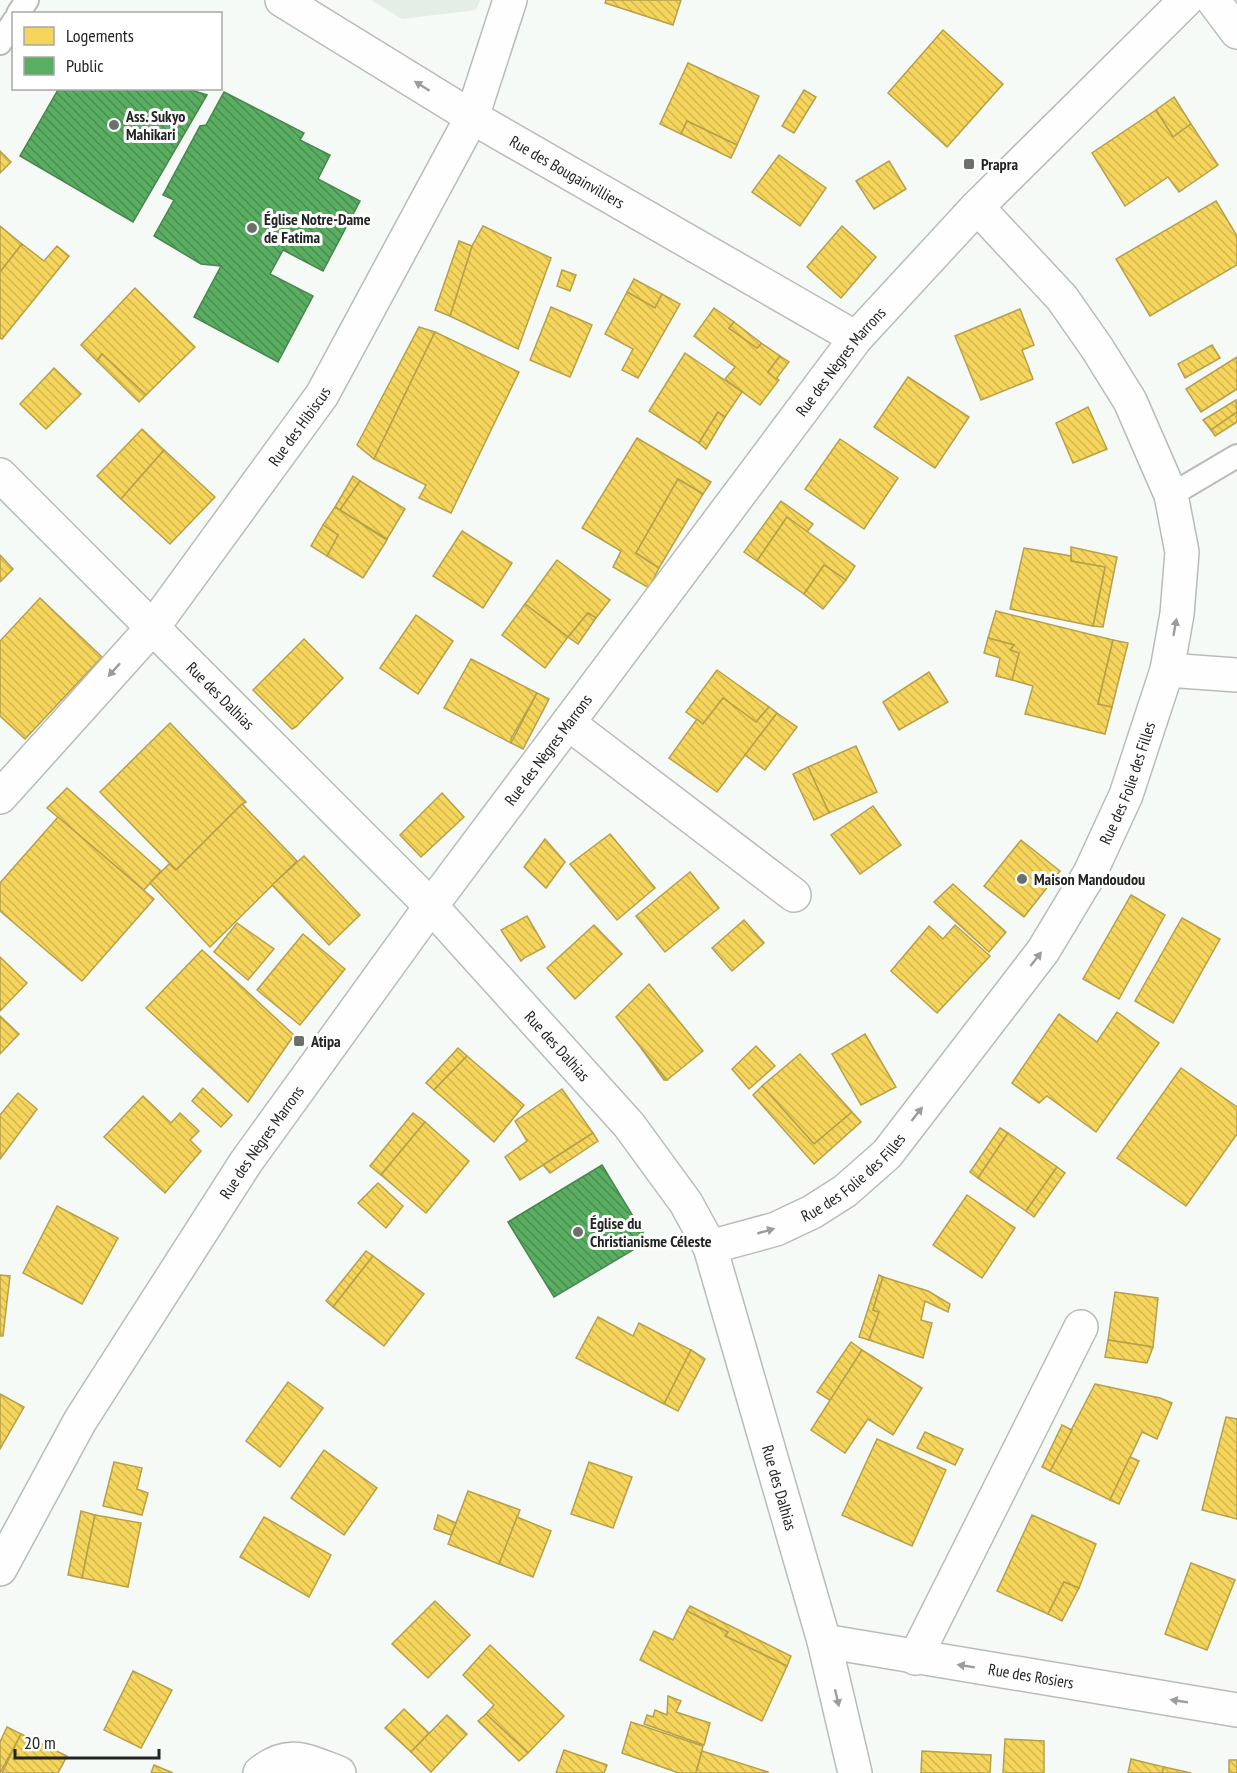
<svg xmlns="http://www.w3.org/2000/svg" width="1237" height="1773" font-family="'PT Sans Narrow',sans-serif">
  <defs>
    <pattern id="homes-back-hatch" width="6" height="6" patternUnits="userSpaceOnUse" patternTransform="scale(1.5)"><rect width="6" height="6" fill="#f6d55c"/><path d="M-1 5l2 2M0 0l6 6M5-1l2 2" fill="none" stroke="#d3b750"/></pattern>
    <pattern id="public-back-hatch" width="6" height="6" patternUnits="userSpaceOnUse" patternTransform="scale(1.5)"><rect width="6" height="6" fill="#5aae61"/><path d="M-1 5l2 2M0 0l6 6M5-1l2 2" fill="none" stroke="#4a8d50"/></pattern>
  </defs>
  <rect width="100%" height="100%" fill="#f6faf7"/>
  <!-- built -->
  <path fill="#e4ede6" d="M371 0H480L476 10 402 19Z"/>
  <!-- homes -->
  <g fill="url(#homes-back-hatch)" stroke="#b6a04b" stroke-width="1.5">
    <path d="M606 0H681L673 25 605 3Z"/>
    <path d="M943 30 1003 84 947 147 888 93Z"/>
    <path d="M688 63 759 96 737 145 687 121 681 134 660 124Z"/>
    <path d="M804 90 816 97 794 133 782 126Z"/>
    <path d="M1174 97 1191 124 1173 137 1156 110Z"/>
    <path d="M1156 110 1173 137 1191 124 1218 165 1179 192 1168 177 1125 206 1092 153Z"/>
    <path d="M687 121 737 145 731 158 681 134Z"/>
    <path d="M0 151 11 162 0 173Z"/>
    <path d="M779 155 826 188 800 226 752 192Z"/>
    <path d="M889 161 906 189 874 209 856 181Z"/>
    <path d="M1216 201 1237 236V265L1150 316 1116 259Z"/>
    <path d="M0 226 22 244 0 272Z"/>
    <path d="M483 226 551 258 518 349 450 316 472 246Z"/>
    <path d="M842 226 876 257 841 298 807 267Z"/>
    <path d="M459 241 472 246 450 316 435 310Z"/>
    <path d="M22 244 44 261 57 246 69 256 2 339 0 338V272Z"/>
    <path d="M562 270 576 275 570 291 557 286Z"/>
    <path d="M634 279 662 294 655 308 627 292Z"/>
    <path d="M135 288 195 347 146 395 102 354 97 361 81 345Z"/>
    <path d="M627 292 655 308 662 294 680 304 638 378 622 370 633 349 605 334Z"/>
    <path d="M551 307 592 325 570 377 530 360Z"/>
    <path d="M714 308 734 322 729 328 757 348 761 343 780 356 768 372 779 380 760 405 725 379 735 367 694 336Z"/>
    <path d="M1020 309 1034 345 1022 350 1033 379 981 400 955 336Z"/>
    <path d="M734 322 761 343 760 345 757 348 729 328Z"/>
    <path d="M419 327 435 332 374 459 357 445Z"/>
    <path d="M435 332 519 372 451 513 419 498 426 485 374 459Z"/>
    <path d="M1212 345 1220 358 1185 378 1178 364Z"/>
    <path d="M685 353 742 392 725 417 718 412 699 443 649 411Z"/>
    <path d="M102 354 146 395 139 402 97 361Z"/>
    <path d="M780 356 789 362 776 379 768 372Z"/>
    <path d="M1237 357V389L1201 412 1186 389Z"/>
    <path d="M54 368 81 394 46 429 20 404Z"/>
    <path d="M908 377 969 417 935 468 874 427Z"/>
    <path d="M1236 400 1237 412 1211 430 1203 420Z"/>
    <path d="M1088 407 1107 449 1073 463 1056 423Z"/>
    <path d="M718 412 725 417 706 449 699 443Z"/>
    <path d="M1237 412V422L1215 436 1211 430Z"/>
    <path d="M142 429 164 450 121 499 97 476Z"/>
    <path d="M637 438 711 482 703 494 678 479 636 553 659 568 649 588 613 567 621 551 582 528Z"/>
    <path d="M840 439 898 478 864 529 805 489Z"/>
    <path d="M164 450 215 497 170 544 121 499Z"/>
    <path d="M353 476 360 481 340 510 335 507Z"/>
    <path d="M678 479 703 494 659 568 636 553Z"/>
    <path d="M360 481 405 509 387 539 340 510Z"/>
    <path d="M781 501 813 524 807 532 787 517 757 561 744 552Z"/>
    <path d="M335 507 387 540 363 578 327 556 338 535 323 525Z"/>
    <path d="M787 517 855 566 846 580 824 565 804 594 757 561Z"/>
    <path d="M323 525 338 535 327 556 311 546Z"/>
    <path d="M462 531 512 563 483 608 433 576Z"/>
    <path d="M1071 547 1117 557 1103 627 1093 626 1105 567 1071 561Z"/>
    <path d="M1024 548 1071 556V561L1105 567 1093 626 1010 609Z"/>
    <path d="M0 555 13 569 0 582Z"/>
    <path d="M557 560 610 600 596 618 588 613 568 637 525 604Z"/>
    <path d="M824 565 846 580 823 609 804 594Z"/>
    <path d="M40 598 102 657 25 739 0 716V641Z"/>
    <path d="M525 604 568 637 545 668 502 635Z"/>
    <path d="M996 611 1113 640 1098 704 1112 707 1105 734 1025 714 1033 686 1012 680 1019 653 1010 650 1014 645 988 638Z"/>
    <path d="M588 613 596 618 578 644 568 637Z"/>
    <path d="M416 615 453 641 418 694 380 668Z"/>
    <path d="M988 638 1014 645 1010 650 1019 653 1012 680 996 676 1000 658 984 653Z"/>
    <path d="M304 639 343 678 296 727 292 729 253 690Z"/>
    <path d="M1113 640 1128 643 1112 707 1098 704Z"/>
    <path d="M471 659 537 693 511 739V743L444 708Z"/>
    <path d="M717 670 769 707 756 722 723 698 703 724 686 712Z"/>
    <path d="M929 672 948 702 899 730 883 702Z"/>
    <path d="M537 693 549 699 523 749 511 743Z"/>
    <path d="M723 698 756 722 769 707 777 713 717 792 669 758 697 719 703 724Z"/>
    <path d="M777 713 797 727 765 770 745 755Z"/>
    <path d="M170 723 246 802 242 804 176 870 100 792Z"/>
    <path d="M856 746 877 792 829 813 808 767Z"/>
    <path d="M808 767 829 813 814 820 793 774Z"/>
    <path d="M67 788 161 871 144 890 47 808Z"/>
    <path d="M442 793 464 817 421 857 400 835Z"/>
    <path d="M242 804 297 861 210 947 150 883 169 864 176 870Z"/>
    <path d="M873 806 901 845 860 874 831 835Z"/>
    <path d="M58 817 154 899 82 981 0 911V883Z"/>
    <path d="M610 834 655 888 617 920 570 864Z"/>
    <path d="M545 839 565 862 546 888 524 867Z"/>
    <path d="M1021 840 1060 871 1024 917 984 886Z"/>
    <path d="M304 856 360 915 329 945 272 885Z"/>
    <path d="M690 872 719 908 665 952 636 916Z"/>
    <path d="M953 884 1006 932 989 952 934 902Z"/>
    <path d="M1131 895 1165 915 1119 999 1083 979Z"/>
    <path d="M527 916 545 947 524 958 521 961 501 930Z"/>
    <path d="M1182 918 1220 939 1173 1023 1135 1001Z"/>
    <path d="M744 920 764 943 732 971 712 948Z"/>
    <path d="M237 923 274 949 248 980 214 952Z"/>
    <path d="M594 925 622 954 575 999 547 968Z"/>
    <path d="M955 925 990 956 937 1013 891 971 929 926 943 939Z"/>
    <path d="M303 934 345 969 300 1025 257 990Z"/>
    <path d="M202 950 294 1035 248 1102 146 1008Z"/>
    <path d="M0 957 27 983 0 1011Z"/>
    <path d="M649 984 703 1051 667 1080 616 1017Z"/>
    <path d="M1117 1012 1159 1043 1096 1132 1047 1096 1039 1103 1012 1083 1059 1014 1097 1042Z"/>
    <path d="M0 1016 19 1034 0 1054Z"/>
    <path d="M865 1034 896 1087 861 1105 832 1054Z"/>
    <path d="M756 1046 775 1066 749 1089 732 1069Z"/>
    <path d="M458 1048 467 1056 434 1090 426 1083Z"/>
    <path d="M641 1048 667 1080H664Z"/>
    <path d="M800 1054 852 1112 814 1144 762 1086Z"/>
    <path d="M467 1056 524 1105 494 1142 434 1090Z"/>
    <path d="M1181 1068 1237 1107V1134L1186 1206 1117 1158Z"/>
    <path d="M762 1086 814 1144 852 1112 861 1122 814 1164 753 1095Z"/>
    <path d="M203 1088 232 1115 221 1127 192 1101Z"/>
    <path d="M562 1089 593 1133 520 1180 505 1157 527 1141 515 1121Z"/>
    <path d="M18 1093 37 1109 0 1159V1115Z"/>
    <path d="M143 1096 171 1123 180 1113 199 1131 190 1140 201 1151 165 1193 104 1137Z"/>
    <path d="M413 1113 425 1122 381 1175 370 1166Z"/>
    <path d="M425 1122 469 1161 426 1213 381 1175Z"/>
    <path d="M1000 1128 1008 1133 978 1178 970 1172Z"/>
    <path d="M593 1133 598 1141 550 1173 543 1165Z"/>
    <path d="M1008 1133 1057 1167 1026 1211 978 1178Z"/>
    <path d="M1057 1167 1065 1173 1034 1217 1026 1211Z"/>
    <path d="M378 1183 403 1206 386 1228 358 1203Z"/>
    <path d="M967 1195 1015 1228 982 1278 933 1245Z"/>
    <path d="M57 1206 118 1238 82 1304 23 1273Z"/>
    <path d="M366 1251 373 1256 333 1307 326 1301Z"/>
    <path d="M373 1256 424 1294 384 1346 333 1307Z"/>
    <path d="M0 1275 10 1276 3 1336H0Z"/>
    <path d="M879 1275 883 1277 873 1310 879 1312 869 1340 859 1337Z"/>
    <path d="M883 1277 928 1291 950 1304 948 1312 925 1301 921 1320 932 1323 923 1358 869 1340 879 1312 873 1310Z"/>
    <path d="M1115 1292 1158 1298 1153 1347 1108 1340Z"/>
    <path d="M598 1317 633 1336 639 1323 691 1350 664 1404 576 1358Z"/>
    <path d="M1108 1340 1153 1347 1147 1363 1105 1357Z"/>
    <path d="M851 1342 862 1350 831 1401 817 1392Z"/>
    <path d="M691 1350 705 1359 678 1411 664 1404Z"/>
    <path d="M862 1350 922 1388 893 1435 868 1419 845 1453 811 1430Z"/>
    <path d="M288 1382 323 1408 280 1467 246 1441Z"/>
    <path d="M1095 1384 1160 1398 1172 1403 1157 1439 1142 1432 1110 1500 1050 1471Z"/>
    <path d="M0 1394 24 1407 0 1449Z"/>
    <path d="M1226 1417 1237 1419V1519L1202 1510Z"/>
    <path d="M1062 1425 1072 1430 1050 1471 1042 1467Z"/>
    <path d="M925 1432 963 1449 955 1465 917 1448Z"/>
    <path d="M877 1439 946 1470 912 1546 842 1515Z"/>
    <path d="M324 1450 377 1488 344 1535 291 1498Z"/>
    <path d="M1130 1457 1139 1461 1119 1504 1110 1500Z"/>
    <path d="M114 1462 142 1468 137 1489 148 1493 142 1515 103 1506Z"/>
    <path d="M589 1462 632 1477 613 1528 571 1514Z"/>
    <path d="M468 1491 520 1510 499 1564 448 1544Z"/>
    <path d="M81 1511 95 1515 82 1578 68 1575Z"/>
    <path d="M95 1515 141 1523 128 1587 82 1578Z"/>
    <path d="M438 1515 456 1523 451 1535 434 1529Z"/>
    <path d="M1032 1515 1096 1544 1079 1588 1064 1582 1048 1614 997 1591Z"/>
    <path d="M264 1517 331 1555 309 1597 240 1557Z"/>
    <path d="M517 1517 551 1531 533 1577 499 1564Z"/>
    <path d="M1191 1563 1235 1580 1207 1650 1165 1634Z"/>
    <path d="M1064 1582 1079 1588 1062 1621 1048 1614Z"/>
    <path d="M435 1601 470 1635 428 1678 392 1644Z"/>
    <path d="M690 1606 791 1656 787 1666 725 1636 728 1632 687 1611Z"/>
    <path d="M687 1611 728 1632 725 1636 787 1666 762 1721 640 1660 654 1631 673 1640Z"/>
    <path d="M490 1645 564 1716 528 1753 486 1714 494 1705 463 1675Z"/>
    <path d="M133 1671 172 1690 141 1748 104 1730Z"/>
    <path d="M668 1696 681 1701 676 1712 710 1723 704 1745 644 1724 647 1715 653 1717 655 1710 667 1715Z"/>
    <path d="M404 1709 429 1733 411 1752 385 1728Z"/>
    <path d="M486 1714 528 1753 519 1761 478 1721Z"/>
    <path d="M447 1715 467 1734 431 1772 411 1752Z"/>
    <path d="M631 1722 703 1746 696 1773H679L622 1753Z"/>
    <path d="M7 1727 21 1734 0 1773V1742Z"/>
    <path d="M21 1734 67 1756 58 1773H2Z"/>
    <path d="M1005 1739 1044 1741V1773H1003Z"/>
    <path d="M564 1750 607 1765 604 1773H556Z"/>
    <path d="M702 1751 768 1772V1773H696Z"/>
    <path d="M922 1751 991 1755 990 1773H921Z"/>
    <path d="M1131 1759 1164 1767 1162 1773H1128Z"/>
    <rect x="1229" y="1760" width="8" height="13"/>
    <path d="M154 1765 173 1773H151Z"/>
    <path d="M1164 1767 1191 1773H1162Z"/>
  </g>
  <!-- public -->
  <g fill="url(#public-back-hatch)" stroke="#49854e" stroke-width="1.5">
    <path d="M59 88H185L207 95 133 222 20 156Z"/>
    <path d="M224 92 304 133 300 140 330 155 318 179 360 201 323 271 283 250 270 274 313 296 278 362 194 317 221 266 201 264 154 236 174 200 163 195 200 126 206 125Z"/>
    <path d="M602 1165 648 1241 554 1297 508 1222Z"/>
  </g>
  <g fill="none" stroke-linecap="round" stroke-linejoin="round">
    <defs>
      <g id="service">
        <path d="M18 14 27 0"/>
        <path d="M0 43 14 21"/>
        <path d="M1171 495 1237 456"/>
      </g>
      <g id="minor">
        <path id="s1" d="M282 0 472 117 856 338"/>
        <path id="s2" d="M0 475 431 906 629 1125 686 1203 710 1247 824 1641 855 1773"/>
        <path d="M1167 670 1237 675"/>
        <path d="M568 723 794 895"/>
        <path id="s3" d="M0 797 153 627 322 395 472 117 510 0"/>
        <path id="s4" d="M710 1247 776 1229 812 1212 845 1191 887 1154 1043 951 1090 873 1126 795 1167 670 1177 614 1182 552 1171 495 1130 401 1097 348 1062 298 977 207"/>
        <path id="s5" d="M0 1569 80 1421 246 1162 431 906 856 338 977 207 1186 0"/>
        <path id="s6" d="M824 1641 1237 1710"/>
        <path d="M915 1658 1081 1327"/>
        <path d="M260 1773C289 1749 307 1761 339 1773"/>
      </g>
      <path id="secondary" d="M1213 0 1237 32"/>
    </defs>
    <!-- service casing -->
    <use href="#service" stroke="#b8bcb9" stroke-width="26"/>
    <!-- minor casing -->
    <use href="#minor" stroke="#b8bcb9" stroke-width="36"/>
    <!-- secondary casing -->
    <use href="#secondary" stroke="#b8bcb9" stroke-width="36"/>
    <!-- service -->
    <use href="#service" stroke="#fefefe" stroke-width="22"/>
    <!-- minor -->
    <use href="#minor" stroke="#fefefe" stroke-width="33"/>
    <!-- secondary -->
    <use href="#secondary" stroke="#fefefe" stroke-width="33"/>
  </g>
  <!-- one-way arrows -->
  <defs><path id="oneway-solid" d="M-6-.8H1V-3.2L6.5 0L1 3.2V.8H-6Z" transform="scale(1.5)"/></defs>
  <g fill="#9b9c9b">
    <use href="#oneway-solid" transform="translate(422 86) rotate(-148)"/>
    <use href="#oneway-solid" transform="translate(1175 627) rotate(-80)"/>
    <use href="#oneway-solid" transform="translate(114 670) rotate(132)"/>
    <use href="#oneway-solid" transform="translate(1036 959) rotate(-52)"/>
    <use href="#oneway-solid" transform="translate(917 1114) rotate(-52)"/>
    <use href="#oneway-solid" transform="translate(766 1231) rotate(-16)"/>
    <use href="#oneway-solid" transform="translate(966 1666) rotate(-171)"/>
    <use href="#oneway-solid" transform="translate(837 1698) rotate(77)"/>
    <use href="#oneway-solid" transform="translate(1179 1701) rotate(-171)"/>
  </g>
  <!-- markers -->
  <g fill="#6c706d" stroke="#fff" stroke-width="2">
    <circle cx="114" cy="125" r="6"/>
    <rect x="963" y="158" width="12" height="12" rx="3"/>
    <circle cx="252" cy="228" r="6"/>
    <circle cx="1022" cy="879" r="6"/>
    <rect x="293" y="1035" width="12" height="12" rx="3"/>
    <circle cx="578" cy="1232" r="6"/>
  </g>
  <g text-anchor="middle" stroke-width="6" stroke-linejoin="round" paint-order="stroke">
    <!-- poi labels -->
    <g font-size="16" font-weight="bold" fill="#222522" stroke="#fff" text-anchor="start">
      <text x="126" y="122">Ass. Sukyo<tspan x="126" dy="18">Mahikari</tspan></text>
      <text x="981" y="170">Prapra</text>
      <text x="264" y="225">Église Notre-Dame<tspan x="264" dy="18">de Fatima</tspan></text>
      <text x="1034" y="885">Maison Mandoudou</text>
      <text x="311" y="1047">Atipa</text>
      <text x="590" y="1229">Église du<tspan x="590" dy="18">Christianisme Céleste</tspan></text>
    </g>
    <!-- street labels -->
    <g font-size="16" fill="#222522" stroke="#fff">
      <text dy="6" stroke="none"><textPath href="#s1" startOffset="333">Rue des Bougainvilliers</textPath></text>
      <text dy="6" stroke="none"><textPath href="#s5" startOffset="1473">Rue des Nègres Marrons</textPath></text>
      <text dy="6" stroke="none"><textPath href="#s3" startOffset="477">Rue des Hibiscus</textPath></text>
      <text dy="6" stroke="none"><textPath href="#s2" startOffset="312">Rue des Dalhias</textPath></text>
      <text dy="6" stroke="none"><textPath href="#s5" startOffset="987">Rue des Nègres Marrons</textPath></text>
      <text dy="6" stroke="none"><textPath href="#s4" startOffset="648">Rue des Folie des Filles</textPath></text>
      <text dy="6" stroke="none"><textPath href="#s2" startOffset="798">Rue des Dalhias</textPath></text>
      <text dy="6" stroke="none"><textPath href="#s5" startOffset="501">Rue des Nègres Marrons</textPath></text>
      <text dy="6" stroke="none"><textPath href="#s4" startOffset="162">Rue des Folie des Filles</textPath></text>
      <text dy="6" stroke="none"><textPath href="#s2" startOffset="1302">Rue des Dalhias</textPath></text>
      <text dy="6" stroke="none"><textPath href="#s6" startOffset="210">Rue des Rosiers</textPath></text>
    </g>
  </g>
  <!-- legend -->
  <rect x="12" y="12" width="210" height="78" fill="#ffffff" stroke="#a7a8a7" stroke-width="1.5"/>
  <rect x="24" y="27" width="30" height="18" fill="#f6d55c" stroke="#a7a8a7" stroke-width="1.5"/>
  <text x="66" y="42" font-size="18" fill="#222522">Logements</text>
  <rect x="24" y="57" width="30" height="18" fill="#5aae61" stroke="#a7a8a7" stroke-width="1.5"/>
  <text x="66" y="72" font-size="18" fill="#222522">Public</text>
  <!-- scale -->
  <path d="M15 1749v9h144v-9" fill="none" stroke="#222522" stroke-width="3"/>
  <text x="24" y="1749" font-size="18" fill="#222522" stroke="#ffffff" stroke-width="4.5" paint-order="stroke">20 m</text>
</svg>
